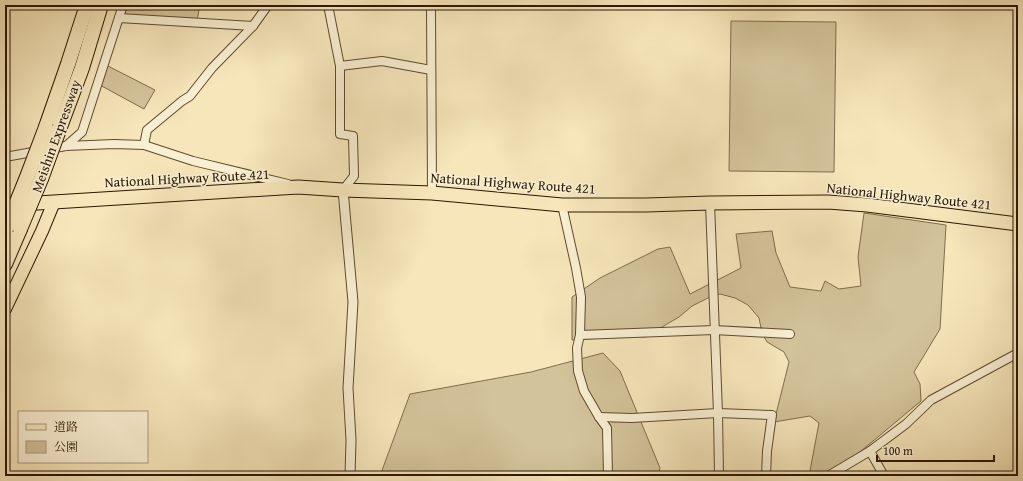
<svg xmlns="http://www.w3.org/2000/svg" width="1023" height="481" font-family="'Gentium Book Plus','Noto Serif JP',serif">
  <rect width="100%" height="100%" fill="#f6e6ba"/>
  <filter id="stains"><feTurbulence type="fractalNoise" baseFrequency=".005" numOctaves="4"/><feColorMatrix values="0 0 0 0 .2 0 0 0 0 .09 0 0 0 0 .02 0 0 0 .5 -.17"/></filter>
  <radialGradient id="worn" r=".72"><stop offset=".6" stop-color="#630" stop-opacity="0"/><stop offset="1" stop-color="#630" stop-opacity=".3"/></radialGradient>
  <!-- green -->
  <g fill="#d3c39a" stroke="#7f6c4d">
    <path d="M123 5H200L197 21 119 18Z"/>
    <path d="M731 21 836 22 834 172 729 171Z"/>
    <path d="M104 64 155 90 144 109 98 84Z"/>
    <path d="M864 213 946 225 940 329 914 372 920 384 921 401 843 466 821 476H809L819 423 810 416 774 422 789 362 784 352 767 342 762 333 759 318 748 305 735 298 720 294 710 297 692 306 679 317 645 337 631 336 572 340V297L600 278 658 249 670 247 690 294 741 268 736 234 772 231 776 253 790 287 821 291 825 281 839 289 861 286 858 257Z"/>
    <path d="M603 353 620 371 660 468 658 476H380L410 394 531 372Z"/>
  </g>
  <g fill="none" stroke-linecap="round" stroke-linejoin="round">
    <defs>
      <g id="minor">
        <path d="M328 5 340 66V134L353 136 354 176 343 190"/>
        <path d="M431 5 432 193"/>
        <path d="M119 18 253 26"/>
        <path d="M340 66 382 61 431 70"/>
        <path d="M144 145 147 130 182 101 190 96 212 68 253 26 268 5"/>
        <path d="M66 146 82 132 123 5"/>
        <path d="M5 157 66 146 114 144 144 145 193 161 288 184"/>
        <path d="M710 203 718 413 719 476"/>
        <path d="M562 205 576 268 581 297 580 335 577 348 578 371 584 391 599 417 607 428 608 476"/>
        <path d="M580 335 714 330 790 334"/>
        <path d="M599 417 632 418 718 413 772 415 767 451 766 476"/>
        <path d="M828 476 870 451"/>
        <path d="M884 476 870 451 906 424 931 400 1018 353"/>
      </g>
      <path id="tertiary" d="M343 190 353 302 348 388 351 440 350 476"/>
      <path id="primary" d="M5 309 42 231 54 202"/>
      <path id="trunk" d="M5 205 298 187 343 190 432 193 562 205H646L710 203 828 202 867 205 1018 224"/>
      <g id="motorway">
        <path d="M46 127 68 64 87 5"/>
        <path d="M60 127 82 68 101 5"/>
        <path d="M5 264 20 229"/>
      </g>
    </defs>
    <!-- minor casing -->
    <use href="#minor" stroke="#5e4a2e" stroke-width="10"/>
    <!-- tertiary casing -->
    <use href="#tertiary" stroke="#5e4a2e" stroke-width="11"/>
    <!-- primary casing -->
    <use href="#primary" stroke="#2b1600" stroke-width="14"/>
    <!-- trunk casing -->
    <use href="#trunk" stroke="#2b1600" stroke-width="15"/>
    <!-- motorway casing -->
    <use href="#motorway" stroke="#2b1600" stroke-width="16"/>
    <!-- minor -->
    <use href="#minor" stroke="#f9efd2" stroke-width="8"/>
    <!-- tertiary -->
    <use href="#tertiary" stroke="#f9efd2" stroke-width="9"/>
    <!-- primary -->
    <use href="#primary" stroke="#f6e6ba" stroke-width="12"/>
    <!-- trunk -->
    <use href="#trunk" stroke="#f6e6ba" stroke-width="13"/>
    <!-- motorway -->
    <use href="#motorway" stroke="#f6e6ba" stroke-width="14"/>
    <defs>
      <g id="motorway-bridge">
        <path d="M6 229 27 177 46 127"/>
        <path d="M20 229 41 179 60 127"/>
      </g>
    </defs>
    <!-- motorway-bridge casing -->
    <use href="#motorway-bridge" stroke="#2b1600" stroke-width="16" stroke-linecap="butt"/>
    <!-- motorway-bridge -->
    <use href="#motorway-bridge" stroke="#f6e6ba" stroke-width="14"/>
  </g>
  <g text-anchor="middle" stroke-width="3" stroke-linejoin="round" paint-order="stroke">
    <!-- street labels -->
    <g font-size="14" fill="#2b1600" stroke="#f9efd2">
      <text transform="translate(56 136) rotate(-70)" y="5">Meishin Expressway</text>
      <text transform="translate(187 178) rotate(-3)" y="5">National Highway Route 421</text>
      <text transform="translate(513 183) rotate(4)" y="5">National Highway Route 421</text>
      <text transform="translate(909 196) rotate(6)" y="5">National Highway Route 421</text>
    </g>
  </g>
  <!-- margin -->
  <rect width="1023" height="481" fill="none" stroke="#f6e6ba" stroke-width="20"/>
  <rect x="6" y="6" width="1011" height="469" fill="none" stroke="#2b1600" stroke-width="2"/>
  <rect x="10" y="10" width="1003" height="461" fill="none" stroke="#2b1600"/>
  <!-- legend -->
  <rect x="18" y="411" width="130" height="52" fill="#f9efd2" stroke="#a7987e"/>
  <rect x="26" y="424" width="20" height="6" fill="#f6e6ba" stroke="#a7987e"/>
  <text x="54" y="431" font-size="12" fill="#2b1600">道路</text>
  <rect x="26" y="441" width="20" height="12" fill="#d3c39a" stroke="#a7987e"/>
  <text x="54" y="451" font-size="12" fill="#2b1600">公園</text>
  <!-- scale -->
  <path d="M877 455v6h117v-6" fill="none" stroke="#2b1600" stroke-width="2"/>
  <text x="883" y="455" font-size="12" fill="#2b1600" stroke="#f9efd2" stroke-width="3" paint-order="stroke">100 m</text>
  <rect width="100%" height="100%" filter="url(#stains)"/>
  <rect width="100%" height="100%" fill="url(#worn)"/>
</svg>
